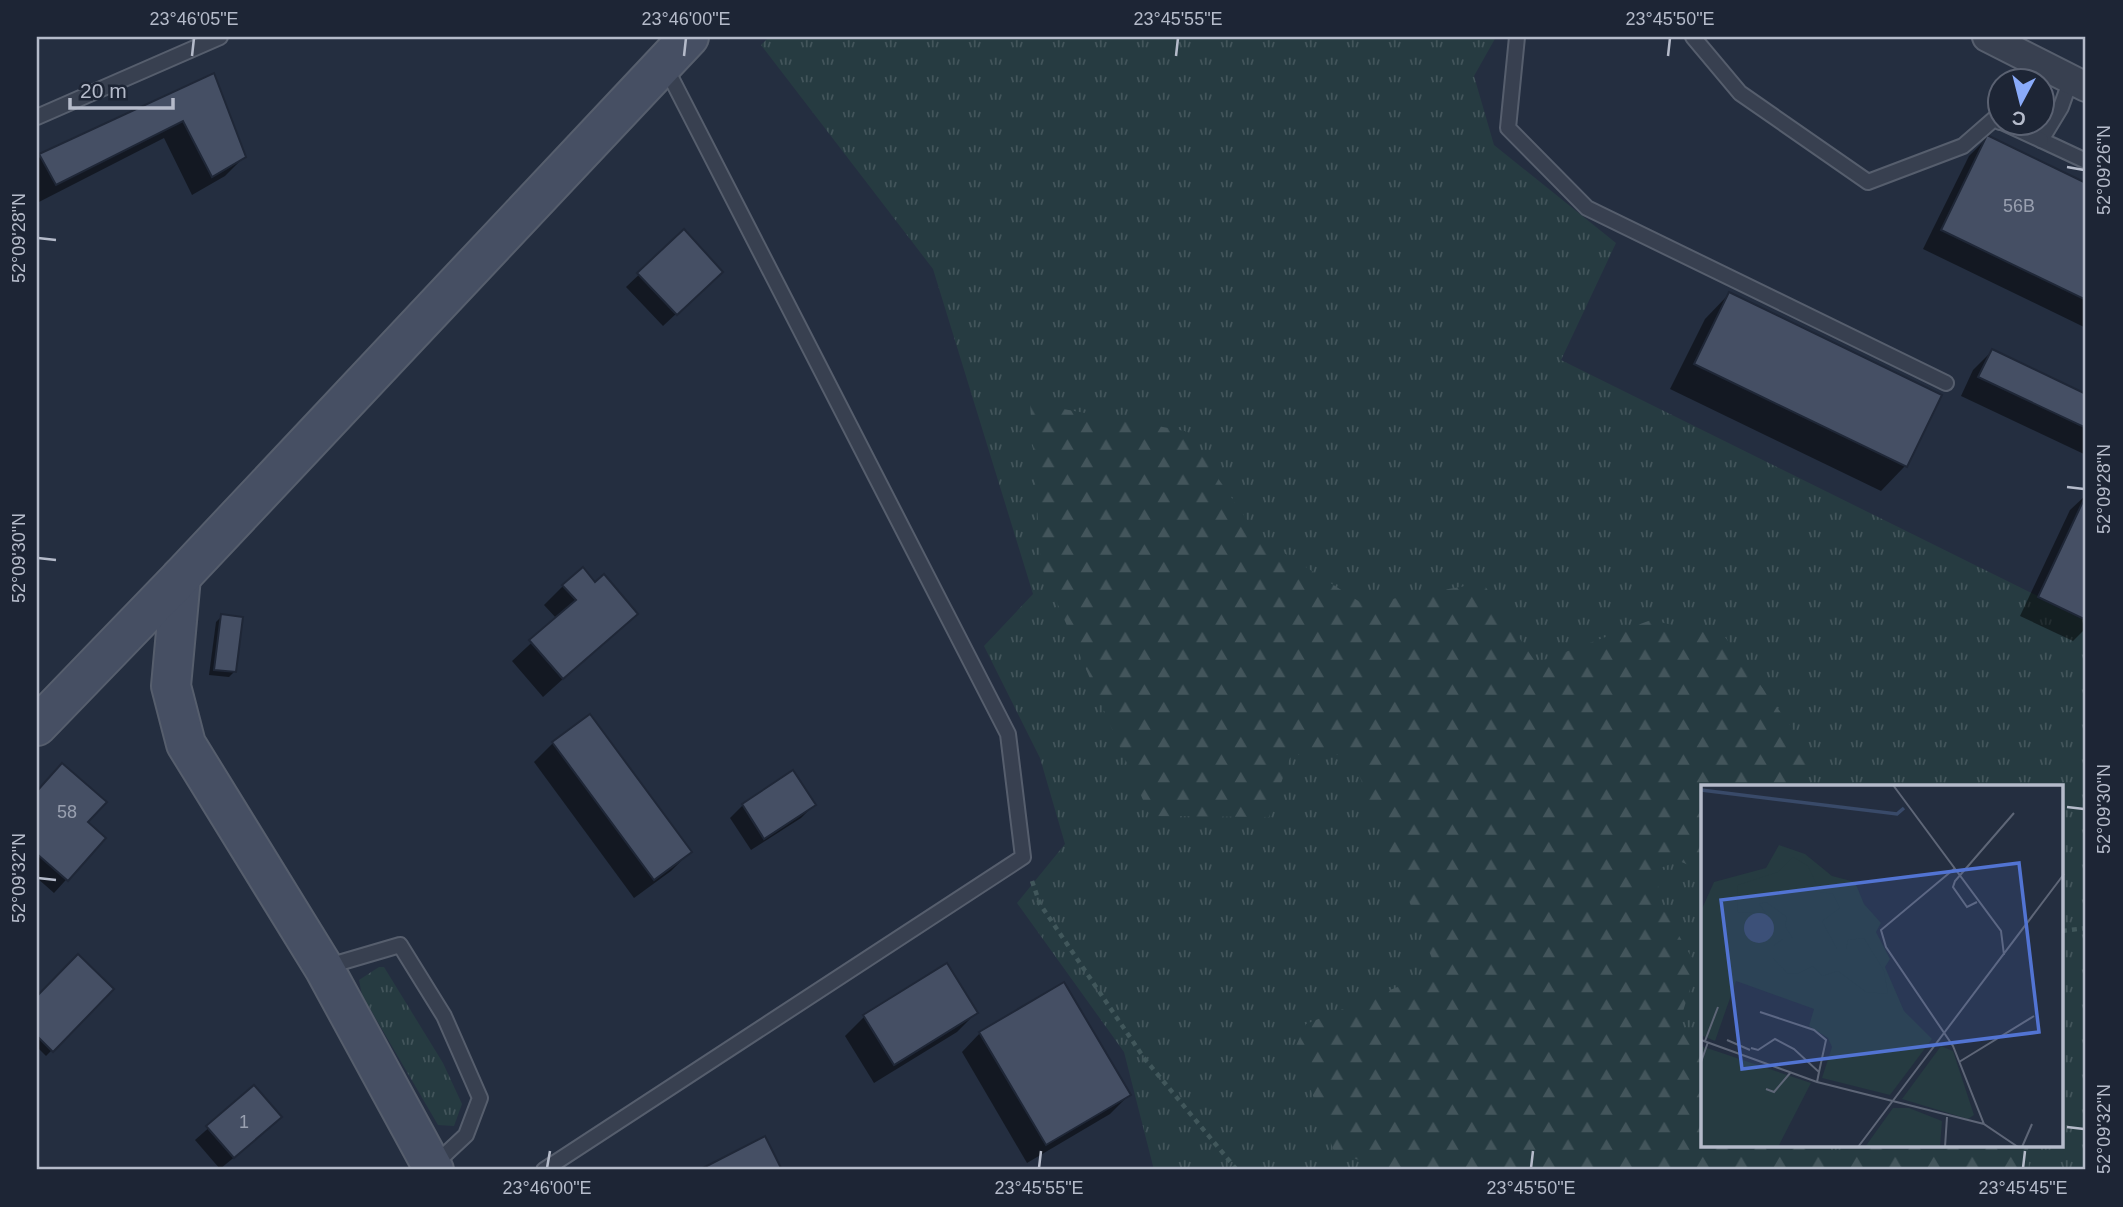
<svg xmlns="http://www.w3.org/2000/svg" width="2123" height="1207" font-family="Arial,sans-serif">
  <defs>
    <pattern id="grass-tufts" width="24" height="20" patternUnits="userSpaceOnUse" patternTransform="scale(1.75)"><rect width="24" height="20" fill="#263b41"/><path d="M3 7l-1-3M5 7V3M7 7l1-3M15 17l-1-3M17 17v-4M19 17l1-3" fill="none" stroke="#43555b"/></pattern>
    <pattern id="forest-firs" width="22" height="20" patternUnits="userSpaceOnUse" patternTransform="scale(1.75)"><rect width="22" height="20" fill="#263b41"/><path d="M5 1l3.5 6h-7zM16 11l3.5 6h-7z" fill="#43555b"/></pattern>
  </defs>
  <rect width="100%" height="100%" fill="#242e40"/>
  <!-- grass -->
  <g fill="url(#grass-tufts)" fill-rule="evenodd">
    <path d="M769 37H1496L1474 76 1494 145 1616 243 1561 360 2086 620V1170H1154L1124 1052 1017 903 1065 844 1040 758 984 646 1033 594 933 269 761 45ZM1703 787H2062V1146H1703Z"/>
    <path d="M379 967H384L443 1063 462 1104 454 1126 438 1125 362 995 359 980Z"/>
  </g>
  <!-- forest -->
  <path fill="url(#forest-firs)" d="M1030 403 1185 431 1259 537 1363 604 1483 583 1536 663 1651 620 1725 637 1810 752 1805 787H1703V871L1679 861 1655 870 1662 906 1697 967 1678 1027 1703 1056V1146H1807L1813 1150H1861L1862 1146H2028L2029 1170H1401L1335 1154 1295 1048 1306 1024 1437 971 1351 755H1291L1269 817 1150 816 1041 566Z"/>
  <!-- shadow -->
  <g fill="#0007">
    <path d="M213 75 244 157 225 176 192 195 164 138 37 203V160L41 156Z"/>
    <path d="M1988 137 2086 185V328L1923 249 1969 156Z"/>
    <path d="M684 232 708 284 663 326 626 287Z"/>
    <path d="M1729 294 1905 466 1881 491 1670 389 1705 319Z"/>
    <path d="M1992 351 2086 396V455L1961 396 1973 370Z"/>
    <path d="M2086 495V628L2073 641 2020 616 2070 510Z"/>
    <path d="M595 584 636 613 543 697 512 661 557 619 544 605 563 586Z"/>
    <path d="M222 616 235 671 229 677 209 675 216 622Z"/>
    <path d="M553 743 690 852 671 871 634 898 534 762Z"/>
    <path d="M793 773 814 805 801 818 751 850 730 818 743 805Z"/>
    <path d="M50 778 86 822 104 838 54 893 37 878V792Z"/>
    <path d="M78 956 112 989 46 1056 37 1047V998Z"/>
    <path d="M947 965 976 1013 957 1032 874 1083 845 1036 864 1017Z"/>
    <path d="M980 1033 1129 1095 1110 1114 1027 1163 962 1052Z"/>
    <path d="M254 1088 267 1130 220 1169 195 1140Z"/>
  </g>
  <!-- building -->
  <g fill="#454f64" stroke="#1f2737" stroke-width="2">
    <path d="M214 73 246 157 212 177 183 121 56 185 39 154Z"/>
    <path d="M1987 135 2086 183V300L1941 230Z"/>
    <path d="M684 229 723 272 677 315 637 273Z"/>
    <path d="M1729 292 1942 395 1907 467 1694 364Z"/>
    <path d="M1992 349 2086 394V428L1978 377Z"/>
    <path d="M2086 495V620L2038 597Z"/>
    <path d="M583 567 595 582 604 574 638 614 563 679 529 640 576 600 562 585Z"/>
    <path d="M221 614 243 617 236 672 214 670Z"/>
    <path d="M590 714 692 852 654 880 552 742Z"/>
    <path d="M62 763 107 802 88 822 106 838 68 881 37 854V791Z"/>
    <path d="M793 770 816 805 764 839 742 804Z"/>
    <path d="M78 954 114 989 53 1052 37 1036V996Z"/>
    <path d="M947 963 978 1013 894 1065 863 1015Z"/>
    <path d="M1064 982 1131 1095 1046 1145 979 1032Z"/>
    <path d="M254 1085 282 1117 234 1158 206 1126Z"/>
    <path d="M765 1136 782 1170H699Z"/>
  </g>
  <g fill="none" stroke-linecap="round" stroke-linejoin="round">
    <defs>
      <g id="lane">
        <path d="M1517 37 1508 128 1587 208 1946 383"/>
        <path d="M1693 37 1740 93 1868 182 1963 146 1994 119 2000 122"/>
        <path d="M2071 79 2061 107 2041 140 2086 161"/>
        <path d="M37 117 220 37"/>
        <path d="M2002 122 2041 140"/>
        <path d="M325 967 400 945 444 1016 480 1098 466 1135 435 1164"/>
        <path d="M544 1170 1023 857 1008 734 665 66"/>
      </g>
      <path id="street" d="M1987 37 2086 87"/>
      <g id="secondary">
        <path d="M181 577 171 686 186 744 324 968 434 1170"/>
        <path d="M37 726 181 577 689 37"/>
      </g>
    </defs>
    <!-- lane casing -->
    <use href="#lane" stroke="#565e6d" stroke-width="18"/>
    <!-- street casing -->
    <use href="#street" stroke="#565e6d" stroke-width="32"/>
    <!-- secondary casing -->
    <use href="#secondary" stroke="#565e6d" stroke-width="42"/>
    <!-- path -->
    <g stroke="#41575b" stroke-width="4.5" stroke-dasharray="5 5" stroke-linecap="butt">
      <path d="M1032 881 1040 904 1144 1058 1237 1170"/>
      <path d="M2062 931 2086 928"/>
    </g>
    <!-- lane -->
    <use href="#lane" stroke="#384050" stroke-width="14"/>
    <!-- street -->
    <use href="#street" stroke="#384050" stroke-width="28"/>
    <!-- secondary -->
    <use href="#secondary" stroke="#464f63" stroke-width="38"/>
  </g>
  <!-- ticks -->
  <path fill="none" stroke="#b5bbca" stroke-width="2.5" d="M192 56 194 38M684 56 686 38M1176 56 1178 38M1668 56 1670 38M2067 167 2084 170M38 238 56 240M2067 487 2084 489M38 558 56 560M2067 807 2084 809M38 878 56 880M2067 1127 2084 1129M547 1168 550 1151M1039 1168 1041 1151M1531 1168 1533 1151M2023 1168 2025 1151"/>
  <g text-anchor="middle" stroke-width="5" stroke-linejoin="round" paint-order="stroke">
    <!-- number labels -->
    <g font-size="18" fill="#99a0b0">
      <text x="2019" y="212">56В</text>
      <text x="67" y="818">58</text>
      <text x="244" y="1128">1</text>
    </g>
  </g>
  <!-- overview -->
  <g transform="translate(1701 785)">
    <rect width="362" height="362" fill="#242e40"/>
    <path d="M78 60 104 69 131 91 154 97 163 119 180 138 175 147 189 174 184 182 203 226 231 254 189 310 121 293 131 262 127 253 108 241 113 224 35 196 14 256 0 250V126L13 97 65 83ZM0 261 110 298 77 362H0ZM240 261 252 266 273 330 267 334 201 314ZM192 323H208L241 336 239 362H164Z" fill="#263b41"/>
    <path d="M92 72 107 81 119 107 132 109 139 123 121 136 136 164H145L147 155 163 153 183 186 187 209 165 207 137 186 121 191 112 181 96 189 86 188 72 173V161L82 154H92L84 141 86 132 65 117 58 119 65 128 36 127 37 100 77 87Z" fill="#263b41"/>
    <path d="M43 143a15 15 0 1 1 30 0a15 15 0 1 1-30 0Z" fill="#394a69"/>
    <path fill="none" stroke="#394a69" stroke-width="3.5" d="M0 5 196 29 203 23"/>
    <path fill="none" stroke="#5e6677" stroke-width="2" d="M192 0 300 146 303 170M253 84 180 145 185 162 252 261 283 339 317 362M276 117 266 122 252 102 254 96 313 28M59 227 113 245 125 255 118 287M0 255 116 297 283 339M26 255 49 265M4 256 17 222M50 263 57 265 74 254 93 264 118 287 116 297M0 277 7 257M258 277 333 231M65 304 73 307 90 287M157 362 363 89M244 362 246 332M321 362 331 339"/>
    <path fill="#5274d3" fill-opacity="0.15" stroke="#5274d3" stroke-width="3.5" d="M318 78 338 247 41 284 20 115Z"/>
    <rect width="362" height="362" fill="none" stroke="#b5bbca" stroke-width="3.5"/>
  </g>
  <!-- border -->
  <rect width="2123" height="1207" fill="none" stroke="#1d2535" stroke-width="77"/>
  <!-- north arrow -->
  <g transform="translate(2021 102) rotate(187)"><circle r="33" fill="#1d2535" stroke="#5a6171" stroke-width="2"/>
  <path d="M0-5L12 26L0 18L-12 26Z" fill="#8aabfa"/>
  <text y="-10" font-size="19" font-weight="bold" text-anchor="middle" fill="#b5bbca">С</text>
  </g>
  <!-- scale -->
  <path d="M70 98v10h103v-10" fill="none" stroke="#b5bbca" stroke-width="3.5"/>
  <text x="80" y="98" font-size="21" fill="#b5bbca" stroke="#1d2535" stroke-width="5" paint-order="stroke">20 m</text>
  <rect x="38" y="38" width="2046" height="1130" fill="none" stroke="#b5bbca" stroke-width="2.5"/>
  <g font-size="18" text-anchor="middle" fill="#b5bbca">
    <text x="194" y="25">23°46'05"E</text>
    <text x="686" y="25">23°46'00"E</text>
    <text x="1178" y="25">23°45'55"E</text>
    <text x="1670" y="25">23°45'50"E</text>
    <text transform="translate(2104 170) rotate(-90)" y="6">52°09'26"N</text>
    <text transform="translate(19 238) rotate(-90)" y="6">52°09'28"N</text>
    <text transform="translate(2104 489) rotate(-90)" y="6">52°09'28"N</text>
    <text transform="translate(19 558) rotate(-90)" y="6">52°09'30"N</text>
    <text transform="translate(2104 809) rotate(-90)" y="6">52°09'30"N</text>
    <text transform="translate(19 878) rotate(-90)" y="6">52°09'32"N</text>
    <text transform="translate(2104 1129) rotate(-90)" y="6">52°09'32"N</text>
    <text x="547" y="1194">23°46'00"E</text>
    <text x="1039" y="1194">23°45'55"E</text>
    <text x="1531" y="1194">23°45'50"E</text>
    <text x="2023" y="1194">23°45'45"E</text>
  </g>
</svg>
